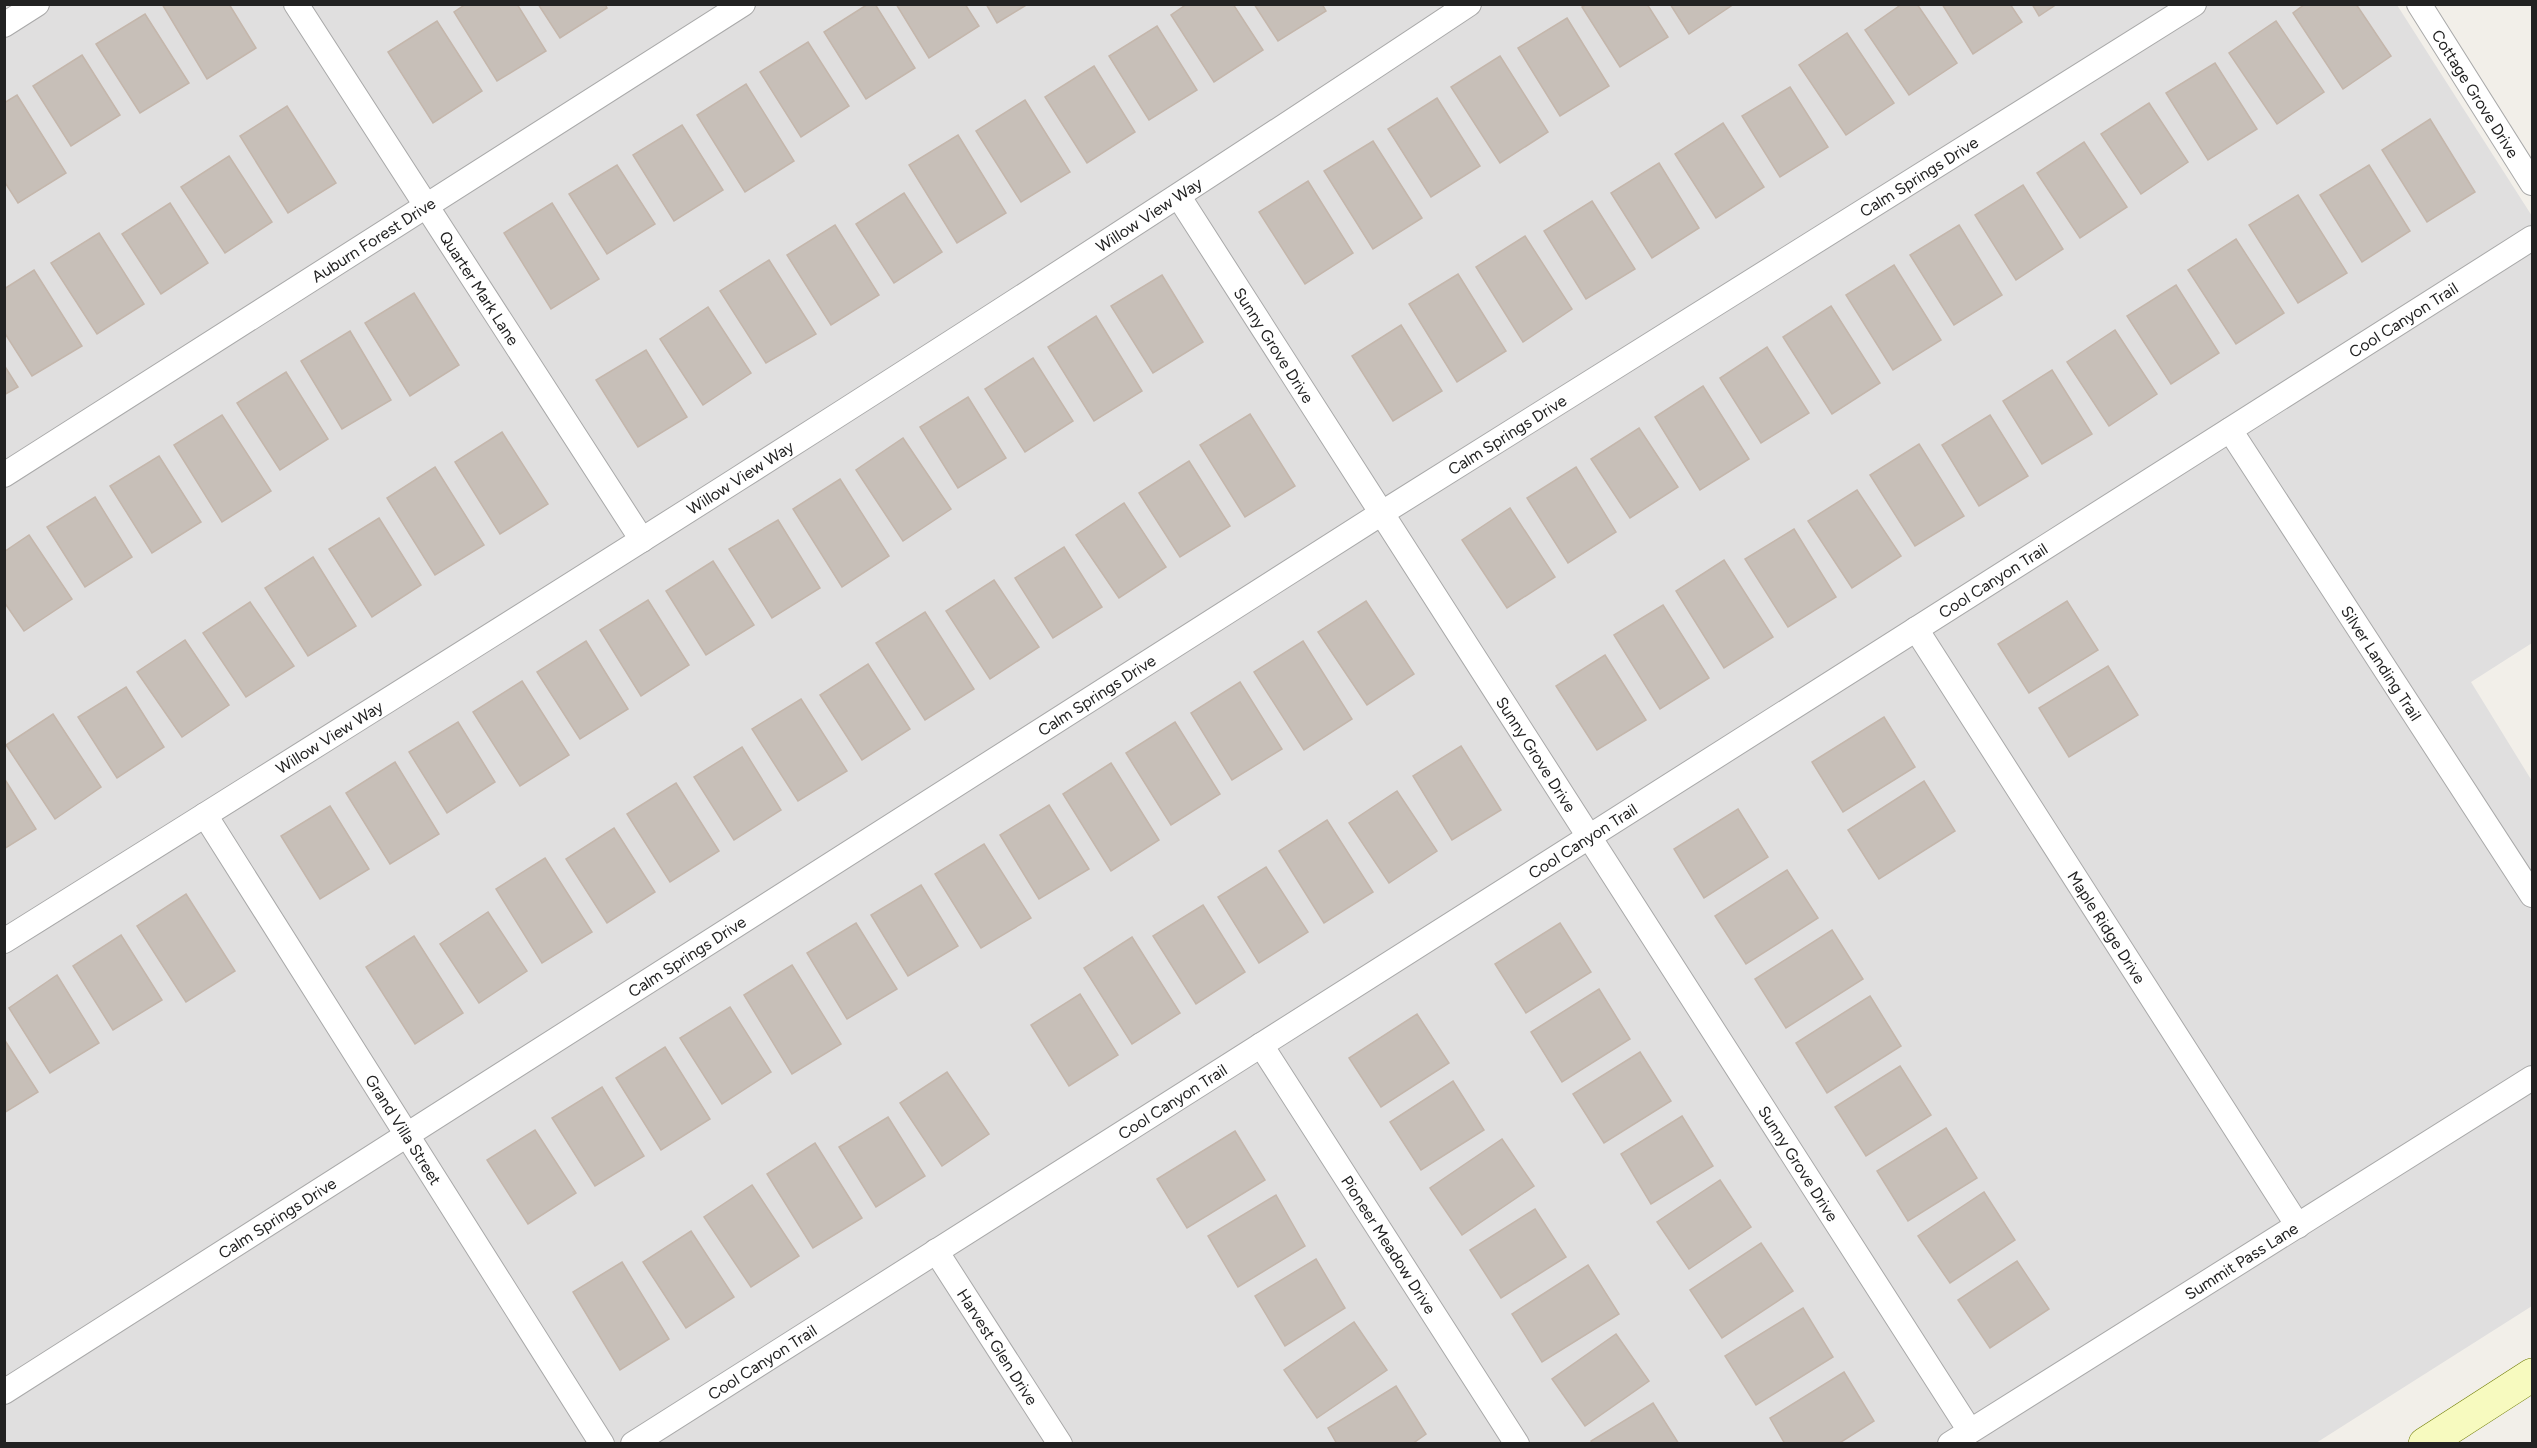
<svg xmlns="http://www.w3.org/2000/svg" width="2537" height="1448" font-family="Figtree,sans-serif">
  <rect width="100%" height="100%" fill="#f2efe9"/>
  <!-- residential -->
  <path fill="#e0dfdf" d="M5 5H2397L2532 216V643L2471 682 2532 781V1306L2316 1443 5 1444Z"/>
  <!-- building -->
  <g fill="#c7bfb8" stroke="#c4b6ab" stroke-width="1.5">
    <path d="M162 4H229L256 48 207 79Z"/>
    <path d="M466 4H517L546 51 497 81 454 12Z"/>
    <path d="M538 4H605L607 8 560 38Z"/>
    <path d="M868 4H875L915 68 866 99 824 32Z"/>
    <path d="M896 4H965L979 26 929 58Z"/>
    <path d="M986 4H1028L997 23Z"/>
    <path d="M1187 4H1233L1263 50 1214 82 1171 15Z"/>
    <path d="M1254 4H1322L1326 11 1278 41Z"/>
    <path d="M1587 4H1647L1668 37 1620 67 1582 7Z"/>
    <path d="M1670 4H1734L1689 34Z"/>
    <path d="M1902 4H1917L1957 63 1909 95 1865 30Z"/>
    <path d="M1942 4H2010L2022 22 1973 54Z"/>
    <path d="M2032 4H2057L2039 16Z"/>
    <path d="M2305 4H2356L2391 56 2343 89 2293 13Z"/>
    <path d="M145 14 189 83 140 113 96 44Z"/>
    <path d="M1567 18 1609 86 1560 116 1518 48Z"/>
    <path d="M437 21 482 91 433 123 388 52Z"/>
    <path d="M2276 21 2324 92 2277 124 2229 53Z"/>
    <path d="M1157 26 1197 90 1149 120 1109 56Z"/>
    <path d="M1847 33 1894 103 1846 135 1799 65Z"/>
    <path d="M808 42 849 106 801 137 760 72Z"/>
    <path d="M82 55 120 115 71 146 33 86Z"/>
    <path d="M1500 56 1548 132 1500 163 1451 87Z"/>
    <path d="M2215 63 2257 129 2208 160 2166 93Z"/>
    <path d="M1094 66 1135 132 1087 163 1045 97Z"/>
    <path d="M746 84 794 161 745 192 697 115Z"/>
    <path d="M1790 87 1828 147 1780 177 1742 116Z"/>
    <path d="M17 95 66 173 18 203 4 181V103Z"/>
    <path d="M1437 98 1480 166 1431 197 1388 129Z"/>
    <path d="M1025 100 1070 172 1021 202 976 131Z"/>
    <path d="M2149 103 2188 162 2141 194 2101 134Z"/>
    <path d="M287 106 336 183 288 213 240 136Z"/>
    <path d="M2430 119 2475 192 2427 222 2382 150Z"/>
    <path d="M1723 123 1764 187 1716 218 1675 154Z"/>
    <path d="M682 125 723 190 674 221 633 155Z"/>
    <path d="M958 135 1006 213 957 243 909 165Z"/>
    <path d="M1373 141 1422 218 1373 249 1324 171Z"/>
    <path d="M2084 142 2127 207 2080 238 2037 173Z"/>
    <path d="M229 156 272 222 225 253 181 187Z"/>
    <path d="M1659 163 1699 228 1652 258 1611 193Z"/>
    <path d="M617 165 655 224 607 254 569 194Z"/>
    <path d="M2369 165 2410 231 2362 262 2320 195Z"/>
    <path d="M1308 181 1353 253 1305 284 1259 212Z"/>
    <path d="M2023 185 2063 249 2016 280 1975 215Z"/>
    <path d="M904 193 942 252 894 283 856 224Z"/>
    <path d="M2298 195 2347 273 2298 303 2249 225Z"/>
    <path d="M1592 201 1635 269 1586 299 1544 231Z"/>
    <path d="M170 203 208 263 161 294 122 234Z"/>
    <path d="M552 203 599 279 551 309 504 233Z"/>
    <path d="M835 225 879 295 831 325 787 255Z"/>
    <path d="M1959 225 2002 295 1954 325 1910 255Z"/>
    <path d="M99 233 144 304 97 334 51 263Z"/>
    <path d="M1525 236 1572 309 1523 342 1476 267Z"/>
    <path d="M2236 239 2284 313 2236 344 2188 270Z"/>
    <path d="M769 260 816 334 766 363 720 291Z"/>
    <path d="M1894 265 1941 340 1893 370 1846 295Z"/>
    <path d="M34 270 82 346 32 376 4 332V289Z"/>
    <path d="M1458 274 1506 351 1457 382 1409 304Z"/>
    <path d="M1162 275 1203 342 1153 373 1111 306Z"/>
    <path d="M2176 285 2219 353 2171 384 2127 316Z"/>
    <path d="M414 293 459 365 410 396 365 323Z"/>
    <path d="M1831 306 1880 383 1832 414 1783 337Z"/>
    <path d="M708 307 751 373 703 405 660 339Z"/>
    <path d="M1096 316 1142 391 1094 421 1048 347Z"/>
    <path d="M1401 325 1442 391 1393 421 1352 356Z"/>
    <path d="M2115 330 2157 394 2109 426 2067 362Z"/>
    <path d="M350 331 391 400 342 429 301 361Z"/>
    <path d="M1767 347 1809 413 1761 443 1720 378Z"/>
    <path d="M646 350 687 417 638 447 596 380Z"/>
    <path d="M1033 358 1073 421 1025 452 985 389Z"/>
    <path d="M4 365 18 387 4 395Z"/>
    <path d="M2052 370 2092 434 2042 464 2003 401Z"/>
    <path d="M286 372 328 439 280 470 237 403Z"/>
    <path d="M1703 386 1749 459 1700 490 1655 417Z"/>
    <path d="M968 397 1006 458 958 488 920 427Z"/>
    <path d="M1250 414 1295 486 1245 517 1200 445Z"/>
    <path d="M222 415 271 491 222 522 174 445Z"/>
    <path d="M1990 415 2028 476 1979 506 1942 445Z"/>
    <path d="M1639 428 1678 487 1630 518 1591 459Z"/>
    <path d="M502 432 548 504 500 534 455 462Z"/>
    <path d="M903 438 951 509 903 541 856 470Z"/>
    <path d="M1919 444 1964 516 1915 546 1870 475Z"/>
    <path d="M159 456 201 522 152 553 110 486Z"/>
    <path d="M1189 461 1230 526 1180 557 1139 493Z"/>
    <path d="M435 467 484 545 435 575 387 498Z"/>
    <path d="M1576 467 1616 532 1568 563 1527 498Z"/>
    <path d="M840 479 889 556 842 587 793 509Z"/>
    <path d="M1857 490 1901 556 1852 588 1808 521Z"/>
    <path d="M95 497 132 557 85 587 47 527Z"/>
    <path d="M1124 503 1166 567 1119 598 1076 535Z"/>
    <path d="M1510 508 1555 577 1507 608 1462 540Z"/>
    <path d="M379 518 421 585 372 617 329 549Z"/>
    <path d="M778 520 820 588 772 618 729 549Z"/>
    <path d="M1794 529 1836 597 1788 627 1745 559Z"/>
    <path d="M29 535 72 599 24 631 4 602V552Z"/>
    <path d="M1064 547 1102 607 1053 638 1015 578Z"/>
    <path d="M313 557 356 626 308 656 265 588Z"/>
    <path d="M1724 560 1773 637 1724 668 1676 591Z"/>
    <path d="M713 561 754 625 706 655 666 591Z"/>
    <path d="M994 580 1039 647 990 679 946 611Z"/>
    <path d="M648 600 689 665 641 696 600 630Z"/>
    <path d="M1366 601 1414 674 1367 705 1318 632Z"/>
    <path d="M2067 601 2098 650 2029 693 1998 644Z"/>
    <path d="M250 602 294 666 246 697 203 633Z"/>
    <path d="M1663 605 1709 678 1660 709 1614 635Z"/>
    <path d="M925 612 974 689 925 720 876 643Z"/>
    <path d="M185 640 229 705 182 737 137 672Z"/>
    <path d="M586 641 628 709 580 739 537 672Z"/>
    <path d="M1303 641 1352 719 1304 750 1254 672Z"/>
    <path d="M1605 655 1646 720 1597 750 1556 686Z"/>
    <path d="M868 664 910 729 862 760 820 695Z"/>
    <path d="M2108 666 2138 715 2069 757 2039 708Z"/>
    <path d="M522 681 569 755 520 786 473 712Z"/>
    <path d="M1240 682 1282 749 1232 780 1191 713Z"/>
    <path d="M126 687 164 747 117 778 78 717Z"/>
    <path d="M801 699 847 771 798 801 752 729Z"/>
    <path d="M53 714 101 787 55 819 6 745Z"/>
    <path d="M1884 717 1915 767 1843 812 1812 762Z"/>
    <path d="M458 722 495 782 447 813 409 752Z"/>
    <path d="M1175 722 1220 794 1171 825 1126 753Z"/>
    <path d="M1461 746 1501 810 1452 840 1413 776Z"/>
    <path d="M742 747 781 810 734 840 694 777Z"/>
    <path d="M395 762 439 834 390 864 346 793Z"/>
    <path d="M1111 763 1159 840 1111 871 1063 794Z"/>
    <path d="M4 778 36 829 4 849Z"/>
    <path d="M1924 781 1955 831 1879 879 1848 830Z"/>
    <path d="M676 783 719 851 670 882 627 814Z"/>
    <path d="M1397 791 1437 851 1389 883 1349 823Z"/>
    <path d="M1049 805 1089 869 1039 899 1000 835Z"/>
    <path d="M330 806 369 869 320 899 281 836Z"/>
    <path d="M1738 809 1768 857 1704 898 1674 849Z"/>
    <path d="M1327 820 1373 892 1324 923 1279 851Z"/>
    <path d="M614 828 655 892 607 923 566 859Z"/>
    <path d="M984 844 1031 918 981 948 935 874Z"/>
    <path d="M545 858 592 932 542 963 496 889Z"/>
    <path d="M1266 867 1308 932 1259 963 1218 897Z"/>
    <path d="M1787 870 1818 918 1746 964 1715 916Z"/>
    <path d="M921 885 958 946 908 976 871 915Z"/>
    <path d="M186 894 235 971 186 1002 137 926Z"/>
    <path d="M1203 905 1245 972 1196 1004 1153 936Z"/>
    <path d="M488 912 527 971 479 1003 440 944Z"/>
    <path d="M856 923 897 989 847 1019 807 953Z"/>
    <path d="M1560 923 1591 972 1526 1013 1495 964Z"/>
    <path d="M1832 930 1863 979 1786 1028 1755 979Z"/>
    <path d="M121 935 162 1000 113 1030 73 966Z"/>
    <path d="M414 936 463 1013 415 1044 366 967Z"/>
    <path d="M1132 937 1180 1013 1132 1044 1084 968Z"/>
    <path d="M792 965 841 1044 792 1074 744 995Z"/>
    <path d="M57 975 99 1043 50 1073 9 1008Z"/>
    <path d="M1599 989 1630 1039 1562 1082 1531 1032Z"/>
    <path d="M1080 994 1118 1055 1069 1086 1031 1025Z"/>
    <path d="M1870 996 1901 1046 1827 1093 1796 1043Z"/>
    <path d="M730 1007 771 1072 722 1104 680 1038Z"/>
    <path d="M1417 1014 1449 1063 1381 1107 1349 1058Z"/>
    <path d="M4 1039 38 1092 4 1113Z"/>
    <path d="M665 1047 710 1119 661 1150 616 1078Z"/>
    <path d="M1640 1052 1671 1101 1604 1143 1573 1094Z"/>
    <path d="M1900 1066 1931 1115 1866 1156 1835 1107Z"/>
    <path d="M947 1072 989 1134 942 1166 900 1103Z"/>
    <path d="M1453 1081 1484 1130 1421 1170 1390 1122Z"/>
    <path d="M602 1087 644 1156 595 1186 552 1118Z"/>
    <path d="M1682 1116 1713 1166 1651 1204 1621 1154Z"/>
    <path d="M888 1117 925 1176 876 1207 839 1147Z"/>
    <path d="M1946 1128 1977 1178 1908 1221 1877 1171Z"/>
    <path d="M535 1130 576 1193 528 1224 487 1160Z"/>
    <path d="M1235 1131 1265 1180 1187 1228 1157 1179Z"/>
    <path d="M1502 1139 1534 1186 1462 1235 1430 1188Z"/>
    <path d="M815 1143 862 1218 813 1248 767 1174Z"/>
    <path d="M1720 1180 1751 1227 1689 1269 1657 1222Z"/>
    <path d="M752 1185 799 1256 751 1287 704 1217Z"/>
    <path d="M1984 1192 2015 1240 1950 1283 1918 1236Z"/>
    <path d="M1276 1195 1305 1246 1238 1287 1208 1236Z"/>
    <path d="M1535 1209 1566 1257 1501 1298 1470 1250Z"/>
    <path d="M691 1231 734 1297 686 1328 643 1262Z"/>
    <path d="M1761 1243 1793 1291 1722 1338 1690 1290Z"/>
    <path d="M1316 1259 1345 1308 1285 1346 1255 1296Z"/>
    <path d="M2017 1261 2049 1309 1990 1348 1958 1300Z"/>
    <path d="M622 1262 669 1339 620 1370 573 1292Z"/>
    <path d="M1588 1265 1619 1314 1542 1362 1512 1314Z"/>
    <path d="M1803 1308 1833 1357 1756 1405 1725 1356Z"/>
    <path d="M1354 1322 1387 1370 1317 1418 1284 1370Z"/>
    <path d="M1616 1334 1649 1381 1585 1426 1552 1379Z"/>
    <path d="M1844 1372 1874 1421 1838 1444H1785L1770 1418Z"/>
    <path d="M1396 1386 1426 1434 1412 1444H1337L1328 1428Z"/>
    <path d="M1653 1403 1679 1444H1592L1591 1441Z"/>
  </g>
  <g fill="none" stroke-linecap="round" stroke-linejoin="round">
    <defs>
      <g id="street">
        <path id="s1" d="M296 4 642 540"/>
        <path id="s2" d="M2419 4 2532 183"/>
        <path d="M4 25 37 4"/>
        <path id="s3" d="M1179 197 1970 1431"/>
        <path id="s4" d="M2230 430 2532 895"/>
        <path id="s5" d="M4 475 743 4"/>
        <path id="s6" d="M1916 629 2298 1226"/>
        <path id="s7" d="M205 815 602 1444"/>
        <path id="s8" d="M4 941C496 633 987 325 1469 4"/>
        <path id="s9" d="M1261 1045 1517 1444"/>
        <path id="s10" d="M936 1251 1060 1444"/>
        <path id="s11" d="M4 1392 1382 513 2194 4"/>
        <path id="s12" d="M633 1444 2532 238"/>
        <path id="s13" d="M1950 1444 2532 1078"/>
      </g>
      <path id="secondary" d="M2425 1444 2532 1375"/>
    </defs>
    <!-- street casing -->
    <use href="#street" stroke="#a9a9a9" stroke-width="26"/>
    <!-- secondary casing -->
    <use href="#secondary" stroke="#707d05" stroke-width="34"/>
    <!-- street -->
    <use href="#street" stroke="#fff" stroke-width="24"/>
    <!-- secondary -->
    <use href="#secondary" stroke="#f7fabf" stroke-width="33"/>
  </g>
  <g text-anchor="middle" stroke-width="6" stroke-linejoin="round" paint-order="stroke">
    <!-- street labels -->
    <g font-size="16" fill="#222" stroke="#fff">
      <text dy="6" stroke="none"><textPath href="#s2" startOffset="106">Cottage Grove Drive</textPath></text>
      <text dy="6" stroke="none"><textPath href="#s11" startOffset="2268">Calm Springs Drive</textPath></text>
      <text dy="6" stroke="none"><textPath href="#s8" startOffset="1356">Willow View Way</textPath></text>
      <text dy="6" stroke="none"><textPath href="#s5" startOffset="438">Auburn Forest Drive</textPath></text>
      <text dy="6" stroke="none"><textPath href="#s1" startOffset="338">Quarter Mark Lane</textPath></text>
      <text dy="6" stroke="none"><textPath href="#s12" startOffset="2097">Cool Canyon Trail</textPath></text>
      <text dy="6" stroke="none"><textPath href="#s3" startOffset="176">Sunny Grove Drive</textPath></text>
      <text dy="6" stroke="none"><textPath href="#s11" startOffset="1782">Calm Springs Drive</textPath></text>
      <text dy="6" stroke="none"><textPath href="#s8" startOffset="870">Willow View Way</textPath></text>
      <text dy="6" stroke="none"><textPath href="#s12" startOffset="1611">Cool Canyon Trail</textPath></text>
      <text dy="6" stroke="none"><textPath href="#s4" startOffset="278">Silver Landing Trail</textPath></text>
      <text dy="6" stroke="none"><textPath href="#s11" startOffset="1296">Calm Springs Drive</textPath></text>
      <text dy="6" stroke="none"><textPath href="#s8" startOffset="384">Willow View Way</textPath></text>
      <text dy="6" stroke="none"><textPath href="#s3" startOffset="662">Sunny Grove Drive</textPath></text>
      <text dy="6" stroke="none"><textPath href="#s12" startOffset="1125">Cool Canyon Trail</textPath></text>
      <text dy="6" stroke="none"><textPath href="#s6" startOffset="354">Maple Ridge Drive</textPath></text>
      <text dy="6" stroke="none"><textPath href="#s11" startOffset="810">Calm Springs Drive</textPath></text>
      <text dy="6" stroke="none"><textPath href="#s12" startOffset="639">Cool Canyon Trail</textPath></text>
      <text dy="6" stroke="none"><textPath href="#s7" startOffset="372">Grand Villa Street</textPath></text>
      <text dy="6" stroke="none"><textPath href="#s3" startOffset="1148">Sunny Grove Drive</textPath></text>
      <text dy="6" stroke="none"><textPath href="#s11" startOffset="324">Calm Springs Drive</textPath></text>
      <text dy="6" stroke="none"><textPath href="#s9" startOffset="237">Pioneer Meadow Drive</textPath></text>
      <text dy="6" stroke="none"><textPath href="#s13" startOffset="344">Summit Pass Lane</textPath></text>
      <text dy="6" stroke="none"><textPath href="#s10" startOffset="114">Harvest Glen Drive</textPath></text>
      <text dy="6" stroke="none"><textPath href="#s12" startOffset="153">Cool Canyon Trail</textPath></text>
    </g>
  </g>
  <!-- border -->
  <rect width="2537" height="1448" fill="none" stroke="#222222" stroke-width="12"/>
</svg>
